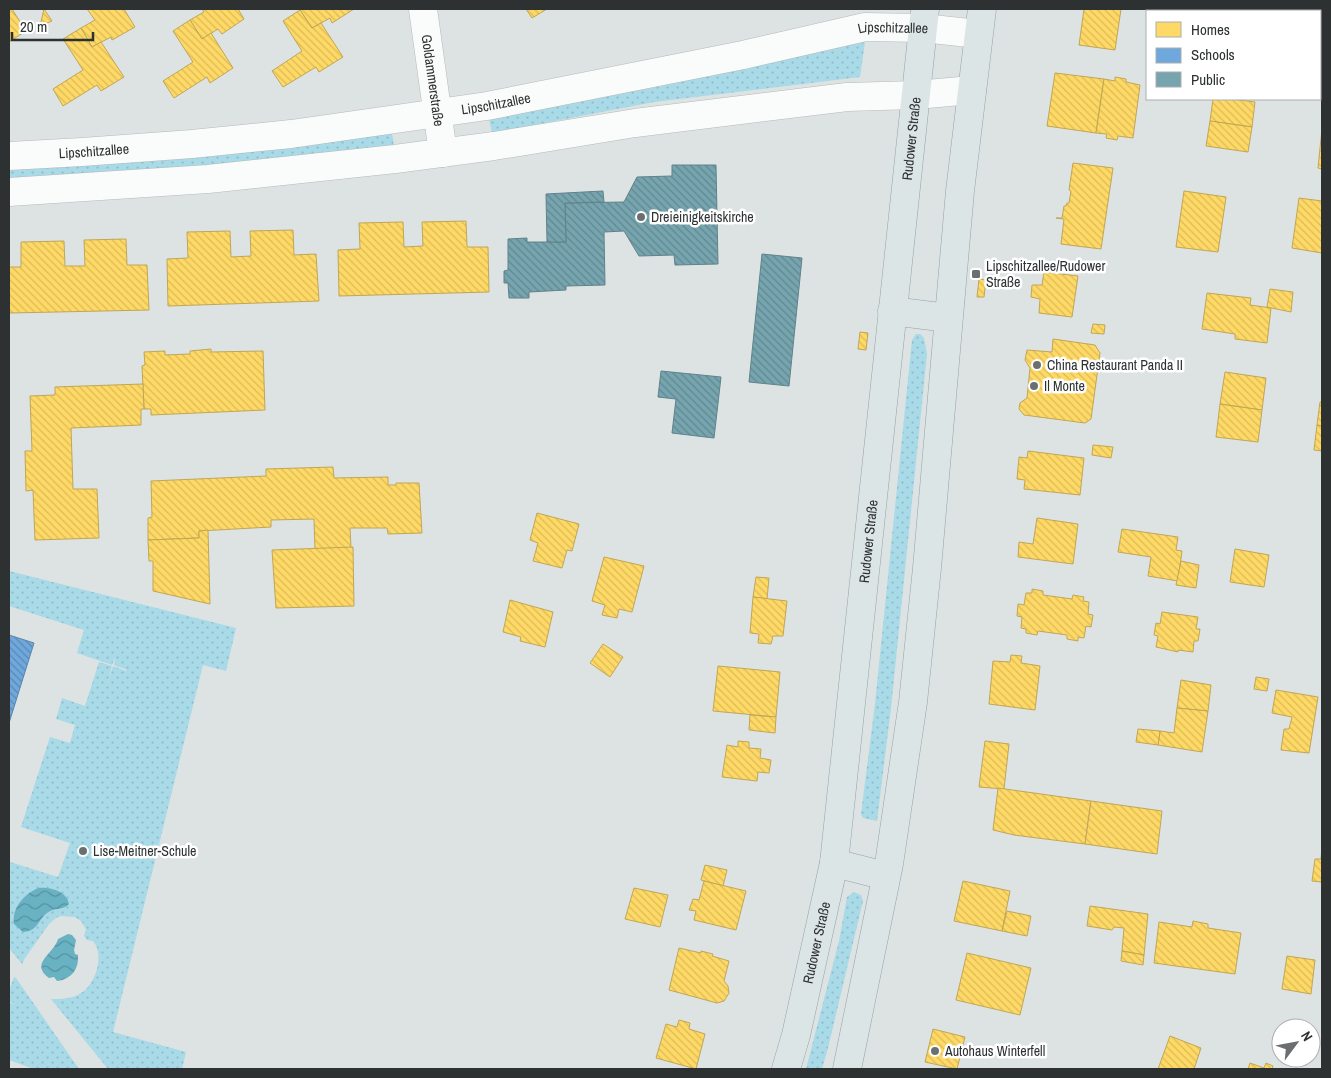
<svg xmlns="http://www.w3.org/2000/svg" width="1331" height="1078" font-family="'Archivo Narrow',sans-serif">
  <defs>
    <pattern id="grass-dots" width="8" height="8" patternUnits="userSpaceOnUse" patternTransform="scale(1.25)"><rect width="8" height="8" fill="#a8dae7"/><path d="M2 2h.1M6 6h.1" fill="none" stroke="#91bcc7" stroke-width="1.8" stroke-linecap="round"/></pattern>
    <pattern id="water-waves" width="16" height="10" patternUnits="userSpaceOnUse" patternTransform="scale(1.25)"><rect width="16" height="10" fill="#68b2c3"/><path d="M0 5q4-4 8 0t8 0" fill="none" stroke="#56919f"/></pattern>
    <pattern id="homes-back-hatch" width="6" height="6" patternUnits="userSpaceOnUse" patternTransform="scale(1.25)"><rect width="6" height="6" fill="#ffd966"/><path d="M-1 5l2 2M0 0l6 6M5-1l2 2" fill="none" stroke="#dbbb59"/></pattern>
    <pattern id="schools-back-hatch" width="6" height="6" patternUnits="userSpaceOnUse" patternTransform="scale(1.25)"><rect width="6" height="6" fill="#6fa8dc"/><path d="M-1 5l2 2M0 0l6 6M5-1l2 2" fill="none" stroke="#5c89b3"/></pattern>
    <pattern id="public-back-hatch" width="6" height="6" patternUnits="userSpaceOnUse" patternTransform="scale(1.25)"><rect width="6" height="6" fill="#76a5af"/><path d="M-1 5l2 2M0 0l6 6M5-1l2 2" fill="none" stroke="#61878f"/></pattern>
  </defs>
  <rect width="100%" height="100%" fill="#dde2e3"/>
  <!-- grass -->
  <g fill="url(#grass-dots)">
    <path d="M865 42 860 77 654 102 492 133 489 118 656 87Z"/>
    <path d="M392 133 394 146 200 168 9 180V168Z"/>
    <path d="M916 334H920L924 338 927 354 891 708 877 821 863 818 861 814 875 704 912 340Z"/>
    <path d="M9 571 236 628 226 671 203 665 113 1032 186 1052 182 1069H108L51 999C61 999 73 999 81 993 96 984 105 954 93 941L87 940 84 936 86 929 81 921 75 917 61 916 56 918 49 924 25 958 22 964 9 948 10 862 58 877 70 843 21 827 50 737 70 743 75 725 56 719 62 698 85 706 99 662 112 666 107 685 113 666 126 671 127 670 114 665 115 657 112 665 77 653 84 630 9 606Z"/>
    <path d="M854 892 861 895 863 901 828 1048 822 1069H806L839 941 847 897Z"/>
    <path d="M14 977 16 978 79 1069H34L9 1060V1003L16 1004 9 1001V991Z"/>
  </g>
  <!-- water -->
  <g fill="url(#water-waves)">
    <path d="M38 888C50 887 67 891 69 904 63 911 54 907 47 913 37 921 38 931 23 932L14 924C12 908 23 895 38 888Z"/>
    <path d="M68 934 72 935 76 940 74 950 75 954 78 955C79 969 72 979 57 981L54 977 49 978C29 963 54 954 58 939Z"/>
  </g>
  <!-- homes -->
  <g fill="url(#homes-back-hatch)" stroke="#c0a756">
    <path d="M9 9H12L26 31 9 42Z"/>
    <path d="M44 9 52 21 40 26Z"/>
    <path d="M87 9H124L135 27 112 40 111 37 92 47 81 28 95 20Z"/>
    <path d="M202 9H238L244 19 222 34 218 29 202 39 190 20 204 12Z"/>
    <path d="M302 9H354L332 23 330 18 312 28 300 10Z"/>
    <path d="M526 9H547L532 18Z"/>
    <path d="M1084 9H1121L1115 50 1079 45Z"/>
    <path d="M300 10 312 28 321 23 343 57 319 72 316 67 283 87 272 71 302 51 283 21Z"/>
    <path d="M190 20 202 39 211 33 233 68 210 83 207 77 174 98 163 81 193 62 173 31Z"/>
    <path d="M81 28 92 47 101 42 124 77 101 91 97 85 63 106 53 89 83 70 63 39Z"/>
    <rect x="1320" y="43" width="2" height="30"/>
    <path d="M1055 73 1104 79 1096 133 1047 126Z"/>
    <path d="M1115 77 1126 79V82L1140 85 1133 138 1118 136 1117 140 1106 138 1107 134 1096 133 1104 79 1115 81Z"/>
    <path d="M1213 99H1231L1255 102 1252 127 1210 121Z"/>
    <path d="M1210 121 1252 127 1248 152 1206 146Z"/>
    <path d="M1322 129V169L1318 168Z"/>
    <path d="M1073 163 1113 168 1101 249 1061 244 1064 219 1056 218H1062L1064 206H1066L1067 203H1069L1071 191 1069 190Z"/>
    <path d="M1184 191 1226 197 1218 252 1176 247Z"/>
    <path d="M1299 198 1322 201V253L1292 248Z"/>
    <path d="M466 221 467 247H488L489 292 339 296 338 250 360 249 359 223 403 222 404 247 423 246 422 222Z"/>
    <path d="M293 230 294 255 316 254 319 301 168 306 167 259 188 258 187 232 230 231 231 257 251 256 250 231Z"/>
    <path d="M126 239 127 265H147L149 310 9 313V267H21V242L64 241 65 266H85L84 240Z"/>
    <path d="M1044 272 1078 276 1072 317 1039 313 1040 299 1031 297 1032 285H1042Z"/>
    <path d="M979 279 986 280 984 297H977Z"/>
    <path d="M1270 289 1293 292 1291 312 1267 307Z"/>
    <path d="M1207 293 1251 298 1250 305 1271 308 1267 343 1235 339V334L1202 329Z"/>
    <path d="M1093 324 1105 325 1104 334 1091 333Z"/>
    <path d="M860 332 868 333 866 350 858 349Z"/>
    <path d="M1053 339 1095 345 1100 353 1091 419 1085 423 1024 415 1019 409 1020 403 1027 398 1030 368 1025 360 1027 350 1052 352Z"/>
    <path d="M211 349V352L263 351 265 410 151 415V409H144L142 366 145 365 144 352 165 351V355L190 354V351Z"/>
    <path d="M1225 372 1266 378 1262 410 1220 404Z"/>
    <path d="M143 384 144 409H141V425L71 428 73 489H97L99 538 35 540 33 490 26 491 25 451H32L30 396 55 395V387Z"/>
    <path d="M1320 402H1322V426L1317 425Z"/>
    <path d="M1220 404 1262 410 1258 442 1216 437Z"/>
    <path d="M1317 425 1322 426V451L1314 450Z"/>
    <path d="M1093 445 1113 447 1111 458 1092 455Z"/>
    <path d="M1028 451 1084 458 1080 495 1024 489 1025 480 1017 479 1019 457 1027 458Z"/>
    <path d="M333 467 334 478 388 477V485H396V483H419L422 533 388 534 387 528H350L351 548 315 549 314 519 271 520V527L199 531V538L148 540V518L152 517 151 481 266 476V469Z"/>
    <path d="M537 513 579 524 572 551 567 550 562 568 533 561 538 543 530 540Z"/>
    <path d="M1037 518 1078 524 1073 564 1018 557 1019 542 1033 544Z"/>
    <path d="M1122 529 1178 537 1176 550 1182 551 1178 581 1148 576 1151 557 1118 552Z"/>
    <path d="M208 530 210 604 153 591V561H149L148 540 199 538V531Z"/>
    <path d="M353 547 354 606 276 608 272 550Z"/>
    <path d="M1235 549 1269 555 1264 587 1230 582Z"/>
    <path d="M604 557 644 566 632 612 619 609 617 618 602 615 605 605 592 601Z"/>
    <path d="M1181 561 1199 565 1196 588 1176 585Z"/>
    <path d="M756 577 769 578 767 599 753 597Z"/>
    <path d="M1032 589 1043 591V595L1072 599 1073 595 1084 597 1083 601 1089 602 1088 614 1093 615 1091 627 1086 626 1084 638 1078 637V641L1067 639V635L1038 631 1037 635 1026 633V629L1021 628 1022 617 1017 616 1018 604 1024 605 1026 593H1032Z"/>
    <path d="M753 597 787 601 783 636H773L771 644 758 643 759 634 750 633Z"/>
    <path d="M510 600 553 612 545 647 520 641 521 637 503 632Z"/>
    <path d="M1162 612 1198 617 1196 629H1200L1198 641H1194L1193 652 1178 650V652L1156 647 1158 636 1154 635 1156 623 1160 624Z"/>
    <path d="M603 644 623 657 610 677 590 663Z"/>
    <path d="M1011 655 1022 656 1021 663 1040 666 1035 710 989 704 993 661 1010 662Z"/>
    <path d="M718 666 780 672 776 717 713 711Z"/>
    <path d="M1256 677 1269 679 1267 691 1254 689Z"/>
    <path d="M1181 680 1211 685 1208 711 1177 708Z"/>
    <path d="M1276 690 1318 697 1309 753 1281 750 1284 729H1289L1292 717 1272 713Z"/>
    <path d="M1177 708 1208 711 1202 752 1158 745 1160 731 1174 733Z"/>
    <path d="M750 715 776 717 775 733 749 730Z"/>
    <path d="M1138 729 1160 731 1158 745 1136 742Z"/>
    <path d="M738 741 749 742V748L761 749 760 758 771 760 769 773 758 772 757 781 722 777 727 745 738 747Z"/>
    <path d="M985 741 1009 744 1004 789 979 787Z"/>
    <path d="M998 788 1091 801 1085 844 1014 835 993 830Z"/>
    <path d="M1091 801 1162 811 1157 854 1085 844Z"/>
    <path d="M1322 848V882L1312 881 1315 859H1321Z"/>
    <path d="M705 865 727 870 723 886 701 880Z"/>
    <path d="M704 881 746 891 736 930 694 920 696 911 689 910 693 899 699 900Z"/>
    <path d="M963 881 1010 891 1002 931 954 921Z"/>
    <path d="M634 888 668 895 660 927 625 919Z"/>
    <path d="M1090 906 1148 914 1144 955 1122 951 1124 928 1114 927 1112 930 1087 926Z"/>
    <path d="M1007 911 1031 916 1027 936 1002 931Z"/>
    <path d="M1193 921 1208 924V928L1241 933 1235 974 1154 963 1159 922 1192 927Z"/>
    <path d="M679 948 701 953V951L713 954 712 956 729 961 724 981 728 986 729 993 724 1001 717 1003 669 990Z"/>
    <path d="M1122 951 1144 955 1143 965 1121 961Z"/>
    <path d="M967 953 1031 968 1020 1015 956 1000Z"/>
    <path d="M1287 956 1315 960 1311 994 1282 989Z"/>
    <path d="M679 1020 690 1023 689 1029 705 1034 696 1069 656 1058 666 1024 677 1027Z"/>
    <path d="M933 1029 965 1037 957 1069 925 1062Z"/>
    <path d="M1170 1036 1201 1048 1194 1069H1158Z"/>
    <path d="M1250 1063 1264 1068 1266 1063 1273 1066 1272 1069H1248Z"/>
  </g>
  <!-- schools -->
  <path fill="url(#schools-back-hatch)" stroke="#5b84a9" d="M9 635 34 643 9 723Z"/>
  <!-- public -->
  <g fill="url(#public-back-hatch)" stroke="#60828a">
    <path d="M672 165H716L718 264 675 265 674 255 639 256 624 231 604 232 605 285 566 286V290L529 292V298H509L508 283H504V271L508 270V239L527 238V242H566L565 203 624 202 637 177 672 176Z"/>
    <path d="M603 191 604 202 565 203 566 242H547L546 194Z"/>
    <path d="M762 254 802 258 789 386 749 382Z"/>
    <path d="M661 371 721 377 714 438 672 433 676 399 658 397Z"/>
  </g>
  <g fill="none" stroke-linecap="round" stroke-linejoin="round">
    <defs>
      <g id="minor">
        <path id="s1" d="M423 9 443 153"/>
        <path id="s2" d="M9 156 82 152 192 144 291 134 487 106 743 55 865 27 923 28 978 34"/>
        <path d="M9 192 208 179 395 159 494 146 635 123 847 97 916 95 972 90"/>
      </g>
      <g id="major">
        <path d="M892 311 948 318"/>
        <path d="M834 863 886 876"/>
        <path id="s3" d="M786 1069 796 1035 834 863 925 9"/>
        <path d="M847 1069 889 864 913 702 927 568 960 191 982 9"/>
      </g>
    </defs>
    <!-- minor casing -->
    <use href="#minor" stroke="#b5b9b9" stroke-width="29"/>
    <!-- major casing -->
    <use href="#major" stroke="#93a3a7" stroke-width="29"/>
    <!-- minor -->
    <use href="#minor" stroke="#fafbfb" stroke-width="28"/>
    <!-- major -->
    <use href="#major" stroke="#dce5e6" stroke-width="28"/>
  </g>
  <!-- markers -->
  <g fill="#6b6f70" stroke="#fff" stroke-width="2">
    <circle cx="641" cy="217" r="5"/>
    <rect x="971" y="269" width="10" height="10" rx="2.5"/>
    <circle cx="1037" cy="365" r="5"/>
    <circle cx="1034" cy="386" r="5"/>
    <circle cx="83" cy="851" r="5"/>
    <circle cx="935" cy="1051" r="5"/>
  </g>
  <g text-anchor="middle" stroke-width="5" stroke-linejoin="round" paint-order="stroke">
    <!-- street labels -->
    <g font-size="14" fill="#2d3132" stroke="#fff">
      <text dy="5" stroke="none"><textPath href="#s2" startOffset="895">Lipschitzallee</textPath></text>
      <text dy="5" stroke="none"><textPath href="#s1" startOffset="72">Goldammerstraße</textPath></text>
      <text dy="5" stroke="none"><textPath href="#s2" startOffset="490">Lipschitzallee</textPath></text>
      <text dy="5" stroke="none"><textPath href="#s3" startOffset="940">Rudower Straße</textPath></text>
      <text dy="5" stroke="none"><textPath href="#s2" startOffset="85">Lipschitzallee</textPath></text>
      <text dy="5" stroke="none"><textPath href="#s3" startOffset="535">Rudower Straße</textPath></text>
      <text dy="5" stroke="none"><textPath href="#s3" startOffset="130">Rudower Straße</textPath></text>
    </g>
    <!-- poi labels -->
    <g font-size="14" fill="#2d3132" stroke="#fff" text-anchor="start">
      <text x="651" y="222">Dreieinigkeitskirche</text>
      <text x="986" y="271">Lipschitzallee/Rudower<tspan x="986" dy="16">Straße</tspan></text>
      <text x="1047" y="370">China Restaurant Panda II</text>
      <text x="1044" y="391">Il Monte</text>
      <text x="93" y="856">Lise-Meitner-Schule</text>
      <text x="945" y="1056">Autohaus Winterfell</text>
    </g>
  </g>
  <!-- border -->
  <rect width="1331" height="1078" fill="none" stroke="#2d3132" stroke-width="20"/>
  <!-- legend -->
  <rect x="1146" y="10" width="175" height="90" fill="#ffffff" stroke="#abadad"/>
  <rect x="1156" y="22" width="25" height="15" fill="#ffd966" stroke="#abadad"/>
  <text x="1191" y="35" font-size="15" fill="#2d3132">Homes</text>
  <rect x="1156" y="48" width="25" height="15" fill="#6fa8dc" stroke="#abadad"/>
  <text x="1191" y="60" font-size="15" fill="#2d3132">Schools</text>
  <rect x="1156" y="72" width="25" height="15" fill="#76a5af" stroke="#abadad"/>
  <text x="1191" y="85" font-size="15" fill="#2d3132">Public</text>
  <!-- north arrow -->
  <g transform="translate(1296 1043) rotate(58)"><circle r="24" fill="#ffffff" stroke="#abadad"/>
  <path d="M0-4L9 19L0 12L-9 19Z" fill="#6b6f70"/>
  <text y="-8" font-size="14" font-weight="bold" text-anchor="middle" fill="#2d3132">N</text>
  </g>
  <!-- scale -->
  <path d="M12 32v8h81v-8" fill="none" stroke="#2d3132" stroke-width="2.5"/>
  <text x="20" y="32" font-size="15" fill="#2d3132" stroke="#ffffff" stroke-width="4" paint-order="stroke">20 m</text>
</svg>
